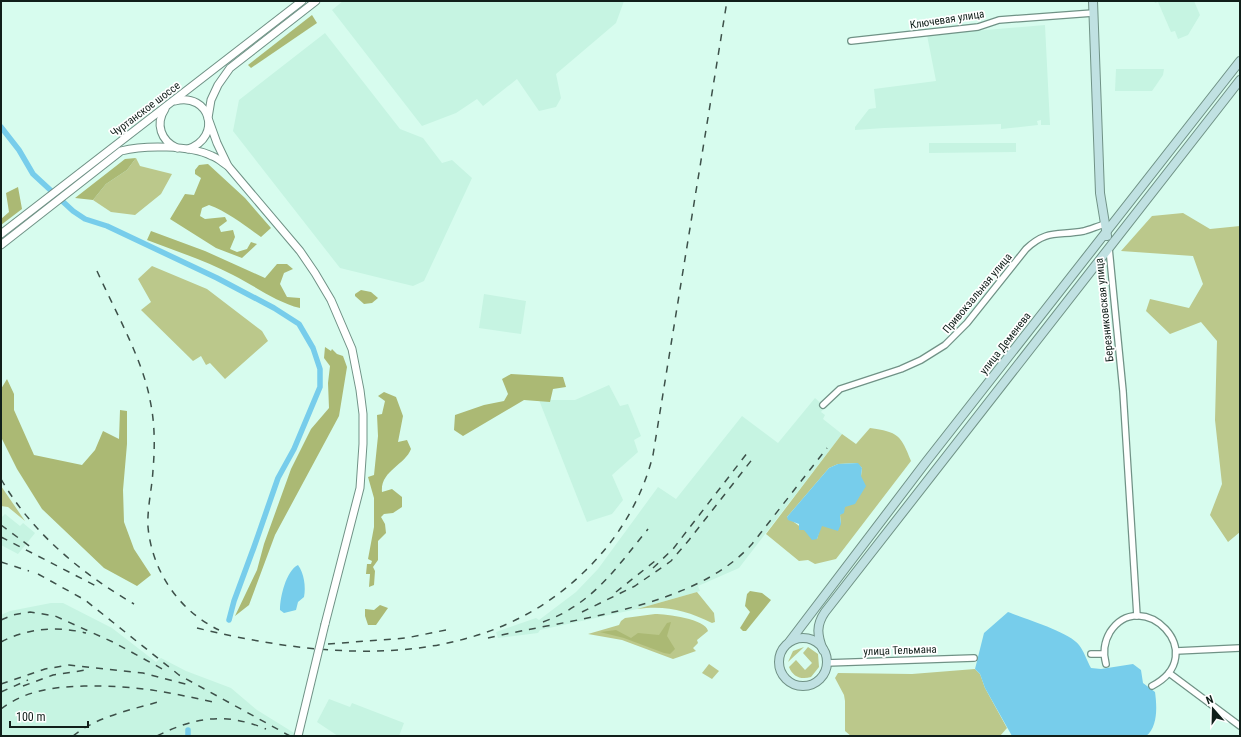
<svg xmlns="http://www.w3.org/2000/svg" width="1241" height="737" font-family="'Roboto Condensed',sans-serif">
  <rect width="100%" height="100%" fill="#d7fcee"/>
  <!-- built -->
  <g fill="#c6f4e2">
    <path d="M343 1H624L616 23 556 74 561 98 556 107 539 111 517 79 483 106 477 99 456 113 422 126 332 10Z"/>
    <path d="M1154 1H1194L1200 15 1188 35 1178 39 1175 31 1171 32 1158 2 1155 3Z"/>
    <path d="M1045 25 1050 125H1041V120L1037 121 1038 125 1001 129V124L884 128 855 130V127L869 109 876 108 874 89 936 81 927 35Z"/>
    <path d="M325 33 400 129 423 138 442 163 452 160 472 178 424 281 413 286 340 268 233 131 239 100Z"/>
    <path d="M1116 69H1164L1163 75 1152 91H1115Z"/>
    <path d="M929 143H1016V152L929 153Z"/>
    <path d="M484 294 526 301 521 334 479 328Z"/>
    <path d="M609 385 620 406 628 404 641 436 634 440 638 452 612 475 623 500 612 514 587 522 539 400H575Z"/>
    <path d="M815 398 825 407 821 412 825 415 823 419 842 434 739 568 698 586 700 591 697 592 637 609 540 630 538 633 498 638 496 632 536 618 539 620 576 592 598 569 658 487 676 499 742 416 778 443Z"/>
    <path d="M5 514 20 526 23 523 35 533 18 554 1 545V518Z"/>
    <path d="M51 603H63L112 628 156 662 161 658 186 671 231 688 257 710 299 736H1V615L10 611Z"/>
    <path d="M329 699 350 707 352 703 404 723 399 736H338L317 722Z"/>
  </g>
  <!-- green -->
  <g fill="#bbc88b" fill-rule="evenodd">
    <path d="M136 158 140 166 172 174 161 194 135 215 111 212 93 200 106 184 127 170Z"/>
    <path d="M1183 213 1210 229 1240 226V532L1228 542 1210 515 1222 484 1215 420 1217 341 1201 322 1170 334 1146 311 1150 299 1189 308 1203 284 1193 256 1121 251 1152 216Z"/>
    <path d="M152 266 207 289 262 331 268 341 225 379 210 363 206 365 201 356 193 361 141 310 151 302 138 279Z"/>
    <path d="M870 428C898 432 901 435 911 461L836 559 815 564 808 560 799 561 766 534 842 434 856 444ZM857 463 862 468 861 476 840 515 841 524 821 525 817 539 787 517 829 468 838 464Z"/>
    <path d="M1 486 25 521 8 507 1 506Z"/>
    <path d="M697 592 714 613 715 622 712 623C686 610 665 605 637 609Z"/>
    <path d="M655 614C666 614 706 619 708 631L697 640 698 643 693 648 696 651 673 659 622 640 588 634 619 625 621 621 625 618Z"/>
    <path d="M804 647 788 662 793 651Z"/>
    <path d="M808 647 818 654 819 667 811 677C801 680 793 677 789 667L796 660 805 670 812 663 803 653Z"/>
    <path d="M709 664 719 671 712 679 702 673Z"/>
    <path d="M975 669 980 674 985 688 1007 728 1000 736H851L845 731V701L844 695 835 678 838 673 912 674Z"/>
  </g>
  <!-- forest -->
  <g fill="#abb974">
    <path d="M312 15 317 23 251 68 248 65Z"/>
    <path d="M136 158 127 170 106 184 93 200 75 198 125 159Z"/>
    <path d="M208 164 245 198 271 228 261 237C244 225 228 212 209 205L202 208 200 216 205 219 225 217 227 221 219 227 221 232 233 230 235 237 230 249 237 252 247 249 251 242 257 244 242 258 216 248 170 219 185 194 194 195 201 178 195 174V170L199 165Z"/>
    <path d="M18 187 22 209 1 225V219L9 212 6 193Z"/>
    <path d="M151 231 205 251 265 278 277 264H287L293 269 284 273 280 284 287 297 300 298V308C276 302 255 286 233 275 206 261 176 251 147 240Z"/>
    <path d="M361 290 371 292 378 298 372 303 364 304 355 296V294Z"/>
    <path d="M325 347 331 351 332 349 337 354 343 356 347 367 339 416 275 535 249 605 235 616 257 570 264 544 291 469 311 429 329 408 328 383 330 366 324 358Z"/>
    <path d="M511 374 563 377 566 387 553 389 550 402 524 400 463 436 454 430 455 415 484 405 504 401 508 394 502 379Z"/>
    <path d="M7 379 14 394V410L34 455 82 465 95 450 103 431 119 439 120 410 127 411V444L123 490 124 522 134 549 151 575 137 586 104 568 42 509 17 469 1 437V389Z"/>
    <path d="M384 392 396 397 403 416 398 442 407 440 411 449C405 465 380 471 382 492L392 489 402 497V507L393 513 384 514 381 517 385 524 386 533 378 541V560L373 567 375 571 374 585 369 587 370 574H366L367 564H371L372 561 368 559 374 527V498L368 477 374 475 378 436 377 415 382 414 385 401 378 396Z"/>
    <path d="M750 591 762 593 771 600 746 631H743L740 628 750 612 745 606 747 594Z"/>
    <path d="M380 605 388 608 376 625H368L365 616V609L374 610Z"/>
    <path d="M671 622 667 636 675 649 670 654 664 653 624 638 600 632 616 630 631 638 638 633 659 635 667 623Z"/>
  </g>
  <!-- water -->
  <g fill="#77cdeb">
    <path d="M858 463 862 468 861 476 866 486 855 504 845 507 844 513 840 515 841 524 838 531 822 526 817 539 812 540 804 530H799V524L788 520 787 517 829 468 838 464Z"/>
    <path d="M298 565C304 573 306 587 304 597L298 602 296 610 284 613 280 610C280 597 286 571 298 565Z"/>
    <path d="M1008 612C1025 619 1069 632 1079 645 1084 651 1087 661 1091 668L1101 669 1133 664 1141 670 1143 683 1155 692C1157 706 1158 727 1146 736H1012L985 688 980 674 975 669 984 633Z"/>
  </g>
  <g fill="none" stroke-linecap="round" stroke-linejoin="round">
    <!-- canal -->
    <g stroke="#77cdeb" stroke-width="5.5">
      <path d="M1 127 19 150 33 174 73 211 85 219 107 226 217 278 274 308 299 324 313 348 320 369V387L294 449 278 478 254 547 234 601 229 620"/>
      <path d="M188 736V730"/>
    </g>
    <defs>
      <g id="minor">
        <path d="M851 41 978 27 999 20 1093 13"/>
        <path d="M1109 248 1123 391 1137 616"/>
        <path d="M823 405 840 389 901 369 921 360 945 345 967 323 1026 249C1047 229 1058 236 1084 231 1091 229 1098 226 1105 224"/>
        <path d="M1176 651 1240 648"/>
        <path d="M1091 654H1104"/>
        <path d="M826 663 974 658"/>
        <path d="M1106 664C1103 653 1104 642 1110 632 1141 584 1213 654 1152 686"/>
        <path d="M1169 673 1240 726"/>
      </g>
      <g id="tertiary">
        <path d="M316 1 230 68 218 85 211 100 208 118 217 143 228 166 300 251 315 273 331 300 352 349 360 390 363 414V444L360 488 325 624"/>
        <path d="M175 101C210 92 223 137 188 149"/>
        <path d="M165 109C155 124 161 141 177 148"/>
        <path d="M1 234 302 1"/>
        <path d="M1 245 121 151C144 145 190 145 212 156 218 158 223 163 228 166"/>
      </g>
      <g id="secondary">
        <path d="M1093 1 1100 193 1107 236"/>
        <circle cx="803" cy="662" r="24"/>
        <path d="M790 641 926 462 1240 61"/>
        <path d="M823 650C817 635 816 625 825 612L1240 80"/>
      </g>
    </defs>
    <!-- minor casing -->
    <use href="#minor" stroke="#709286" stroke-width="8"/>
    <!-- tertiary casing -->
    <use href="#tertiary" stroke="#709286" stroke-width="9"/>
    <!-- secondary casing -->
    <use href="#secondary" stroke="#709286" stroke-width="10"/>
    <!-- minor -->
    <use href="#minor" stroke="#fff" stroke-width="5.5"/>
    <!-- tertiary -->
    <use href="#tertiary" stroke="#fff" stroke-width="7"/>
    <!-- secondary -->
    <use href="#secondary" stroke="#c0e1e2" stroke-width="8"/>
    <!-- rail -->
    <g stroke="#3d5049" stroke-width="1.5" stroke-dasharray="7 7" stroke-linecap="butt">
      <path d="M97 271C114 309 143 360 150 400 155 423 155 447 153 470 152 489 147 508 148 527 152 571 179 611 219 630"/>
      <path d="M1 479C32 533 81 573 134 604"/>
      <path d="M1 525 32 548"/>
      <path d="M1 537 98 587"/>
      <path d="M1 562 29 571"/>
      <path d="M653 568 673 549 748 452"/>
      <path d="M38 574 85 600 179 675 290 736"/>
      <path d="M616 592 655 561"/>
      <path d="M582 612 635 586 671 561 689 540 754 457"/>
      <path d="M1 620 13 615 30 612 55 616 113 642 166 671"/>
      <path d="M543 622C593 604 616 568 648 529"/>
      <path d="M197 628C328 660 481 673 585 571 618 539 642 499 653 455L727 1"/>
      <path d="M488 638C569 619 694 609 752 544L827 448"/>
      <path d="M1 642C27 628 58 626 86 633"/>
      <path d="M328 644 406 638 451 629"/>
      <path d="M1 684 45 669 69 665 143 673 189 685"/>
      <path d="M23 686 53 675 86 670"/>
      <path d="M1 692 28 680"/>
      <path d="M1 709C26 690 54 687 84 686 134 685 169 692 217 703"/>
      <path d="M73 736C96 717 130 710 158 702"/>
      <path d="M157 736C195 717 225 712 266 729"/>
    </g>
    <defs>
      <path id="tertiary-bridge" d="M298 736 325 624"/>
    </defs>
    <!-- tertiary-bridge casing -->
    <use href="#tertiary-bridge" stroke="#709286" stroke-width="9" stroke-linecap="butt"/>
    <!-- tertiary-bridge -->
    <use href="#tertiary-bridge" stroke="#fff" stroke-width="7"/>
  </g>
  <g text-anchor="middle" stroke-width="3.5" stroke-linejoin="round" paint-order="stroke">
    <!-- street labels -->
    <g font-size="11" fill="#111f1a" stroke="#fff">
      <text transform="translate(947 19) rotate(-9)" y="4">Ключевая улица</text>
      <text transform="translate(145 109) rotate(-37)" y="4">Чуртанское шоссе</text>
      <text transform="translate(977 293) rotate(-50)" y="4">Привокзальная улица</text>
      <text transform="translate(1104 310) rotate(-96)" y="4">Березниковская улица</text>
      <text transform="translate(1005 343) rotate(-52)" y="4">улица Деменева</text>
      <text transform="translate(900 650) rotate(-2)" y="4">улица Тельмана</text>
    </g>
  </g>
  <!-- border -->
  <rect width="1241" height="737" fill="none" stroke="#111f1a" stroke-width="4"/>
  <!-- north arrow -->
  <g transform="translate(1213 709) rotate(340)" stroke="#ffffff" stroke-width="3" paint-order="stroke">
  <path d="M0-3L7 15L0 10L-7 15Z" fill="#111f1a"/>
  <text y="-6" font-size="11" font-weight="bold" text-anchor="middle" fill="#111f1a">N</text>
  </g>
  <!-- scale -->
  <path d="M10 721v6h78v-6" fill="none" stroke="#111f1a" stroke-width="2"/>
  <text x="16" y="721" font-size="12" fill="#111f1a" stroke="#ffffff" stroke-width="3" paint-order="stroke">100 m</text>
</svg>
